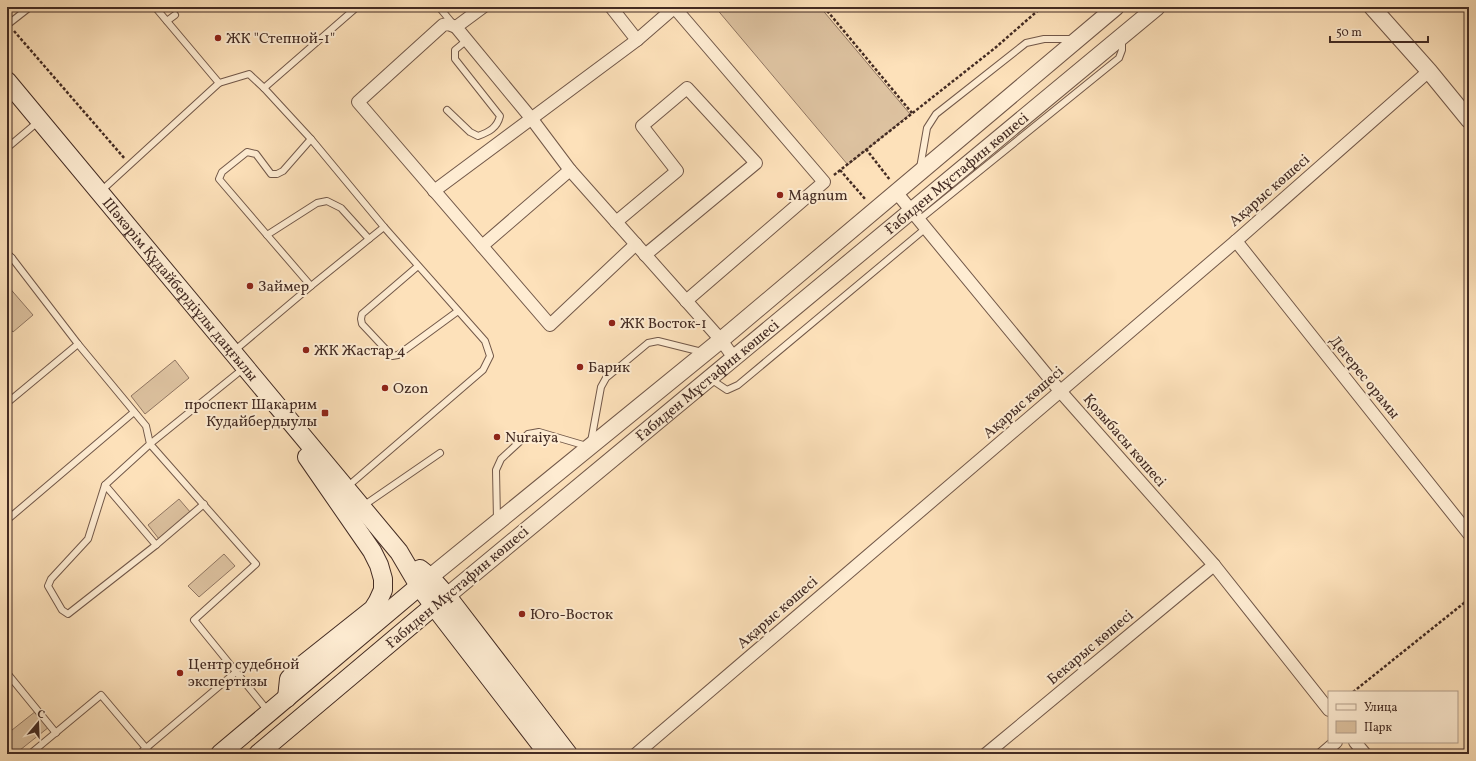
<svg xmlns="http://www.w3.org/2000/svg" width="1476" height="761" font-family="Vollkorn,serif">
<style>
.green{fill:#ddc2a0;stroke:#907662}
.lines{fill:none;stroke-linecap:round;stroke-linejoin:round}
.service-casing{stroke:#725849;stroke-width:8}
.minor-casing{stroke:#725849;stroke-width:14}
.tertiary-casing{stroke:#725849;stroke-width:18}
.secondary-casing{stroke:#432b23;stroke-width:20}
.path{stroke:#432b23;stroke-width:2.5;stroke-dasharray:3 2;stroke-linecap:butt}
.service{stroke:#feecd2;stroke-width:6}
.minor{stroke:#feecd2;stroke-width:12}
.tertiary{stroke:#feecd2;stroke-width:16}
.secondary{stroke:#feecd2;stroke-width:18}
.poi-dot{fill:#8f2418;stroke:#feecd2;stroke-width:1.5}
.labels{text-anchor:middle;stroke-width:4;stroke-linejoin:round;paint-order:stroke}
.poi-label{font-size:15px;fill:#432b23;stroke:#feecd2;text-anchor:start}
.street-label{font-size:15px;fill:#432b23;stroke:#feecd2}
</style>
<rect width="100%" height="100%" fill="#fde1ba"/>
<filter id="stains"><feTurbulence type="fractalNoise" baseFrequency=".005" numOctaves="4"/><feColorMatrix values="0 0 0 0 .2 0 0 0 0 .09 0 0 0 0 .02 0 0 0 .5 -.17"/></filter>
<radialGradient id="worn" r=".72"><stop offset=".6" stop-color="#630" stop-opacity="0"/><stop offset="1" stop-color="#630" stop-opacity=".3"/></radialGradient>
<g class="green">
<path d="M715 7H820L910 114 848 165Z"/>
<path d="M7 285 33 315 13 332 7 325Z"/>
<path d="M175 360 189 378 145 414 131 396Z"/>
<path d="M179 499 191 513 159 539 148 525Z"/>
<path d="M224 554 235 566 199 597 188 586Z"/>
<path d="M36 711 49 727 15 754H7V734Z"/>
</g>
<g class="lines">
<defs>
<g id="service">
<path d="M155 7 219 83 249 74 264 88"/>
<path d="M439 7 453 24"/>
<path d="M167 21 175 15"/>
<path d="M7 25 30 7"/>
<path d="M447 110 470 132 478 136C489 132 497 128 500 116L455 59V50L467 40"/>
<path d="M311 139 283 171 277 174H271L256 154 247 152 222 172 219 179 267 235 317 203 327 201 341 208 369 239 384 227"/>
<path d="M7 148 39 121"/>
<path d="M920 168 927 128 936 114 1026 43 1044 39H1072"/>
<path d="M101 191 219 83"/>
<path d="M919 220 1119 58 1122 50V39"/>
<path d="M7 253 12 258 7 262"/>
<path d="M12 258 78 344 146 426 150 444 105 485 156 545 204 504"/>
<path d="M418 266 362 314 361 319 362 324 392 356 398 355 458 311"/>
<path d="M311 286 369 239"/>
<path d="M234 351 311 286 267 235"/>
<path d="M244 368 150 444 256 564 194 620 268 711"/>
<path d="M709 378 727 390 738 385 926 228"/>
<path d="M7 403 78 344"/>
<path d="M105 485 88 539 51 579 48 586 62 610 68 614 156 545"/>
<path d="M347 487 483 370 490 356 485 341 384 227 311 139 264 88 357 7"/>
<path d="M363 506 440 453"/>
<path d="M7 520 134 412"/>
<path d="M497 520 496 470 501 459 528 434 539 432 590 447 601 387 606 378 648 343 658 341 702 352"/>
<path d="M7 673 56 733"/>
<path d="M30 754 101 695 151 754"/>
<path d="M139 754 236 672"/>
</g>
<g id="minor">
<path d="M483 7 456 27 531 118 570 170 721 340 734 358"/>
<path d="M674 7 824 182 686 301"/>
<path d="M456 27 448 24 443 25 358 102 550 325 636 244"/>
<path d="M637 40 675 7"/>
<path d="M434 191 637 40 611 7"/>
<path d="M896 192 1060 391 1214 565 1329 710"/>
<path d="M616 222 677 171 642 126 687 88 756 163 645 255"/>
<path d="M1236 241 1469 534"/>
<path d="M482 246 570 170"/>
<path d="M1355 742 1365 754"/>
<path d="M636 754 1236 241 1429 71"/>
<path d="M986 754 1214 565"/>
<path d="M1322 754 1336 742"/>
</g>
<g id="tertiary">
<path d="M1372 7 1429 71 1469 120"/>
<path d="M430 577 721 340 1116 7"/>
<path id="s1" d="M447 596 1157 7"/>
</g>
<g id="secondary">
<path id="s2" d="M7 81 399 552 419 586 434 606 548 754"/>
<path d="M420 569 430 577 447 596 568 754"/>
<path d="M287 698 289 679 300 667 373 609 378 601 383 590V579L379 565 372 551 307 457"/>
<path d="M220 754 430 577"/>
<path d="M258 754 442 599"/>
</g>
</defs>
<use href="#service" class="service-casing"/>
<use href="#minor" class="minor-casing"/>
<use href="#tertiary" class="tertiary-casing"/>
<use href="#secondary" class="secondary-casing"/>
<g class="path">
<path d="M824 7 912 113"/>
<path d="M14 31 125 159"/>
<path d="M866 149 890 180"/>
<path d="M840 170 866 200"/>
<path d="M834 175 995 48 1042 7"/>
<path d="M1353 692 1469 599"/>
</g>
<use href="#service" class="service"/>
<use href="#minor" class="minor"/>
<use href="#tertiary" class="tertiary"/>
<use href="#secondary" class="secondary"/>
</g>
<g class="poi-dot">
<circle cx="218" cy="38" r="4"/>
<circle cx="780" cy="195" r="4"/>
<circle cx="250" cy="286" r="4"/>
<circle cx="612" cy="323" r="4"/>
<circle cx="306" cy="350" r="4"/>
<circle cx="580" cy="367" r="4"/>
<circle cx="385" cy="388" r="4"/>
<rect x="321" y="409" width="8" height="8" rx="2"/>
<circle cx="497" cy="437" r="4"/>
<circle cx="522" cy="614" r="4"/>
<circle cx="180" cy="673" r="4"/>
</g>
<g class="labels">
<g class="poi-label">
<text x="226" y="43">ЖК "Степной-1"</text>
<text x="788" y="200">Magnum</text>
<text x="258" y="291">Займер</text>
<text x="620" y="328">ЖК Восток-1</text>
<text x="314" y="355">ЖК Жастар 4</text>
<text x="588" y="372">Барик</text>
<text x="393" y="393">Ozon</text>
<text x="317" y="409" text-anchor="end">проспект Шaкaрим<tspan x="317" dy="17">Кудайбердыулы</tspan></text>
<text x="505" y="442">Nuraiya</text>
<text x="530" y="619">Юго-Восток</text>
<text x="188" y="669">Центр судебной<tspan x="188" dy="17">экспертизы</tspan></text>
</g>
<g class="street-label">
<text dy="5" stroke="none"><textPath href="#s1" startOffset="662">Ғабиден Мұстафин көшесі</textPath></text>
<text transform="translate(1269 190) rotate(-41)" y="5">Ақарыс көшесі</text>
<text dy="5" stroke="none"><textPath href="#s2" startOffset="271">Шәкәрім Құдайбердіұлы даңғылы</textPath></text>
<text transform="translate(1365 377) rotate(51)" y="5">Дегерес орамы</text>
<text dy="5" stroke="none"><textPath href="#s1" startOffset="338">Ғабиден Мұстафин көшесі</textPath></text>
<text transform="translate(1023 402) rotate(-41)" y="5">Ақарыс көшесі</text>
<text transform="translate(1125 440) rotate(49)" y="5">Қозыбасы көшесі</text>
<text transform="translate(457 587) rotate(-40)" y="5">Ғабиден Мұстафин көшесі</text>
<text transform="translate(777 612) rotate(-41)" y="5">Ақарыс көшесі</text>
<text transform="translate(1090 647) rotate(-40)" y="5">Бекарыс көшесі</text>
</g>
</g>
<rect width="1476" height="761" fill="none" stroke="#fde1ba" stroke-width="24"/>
<rect x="8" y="8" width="1460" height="745" fill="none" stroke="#432b23" stroke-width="2"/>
<rect x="12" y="12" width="1452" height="737" fill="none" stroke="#432b23"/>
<rect x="1328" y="691" width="130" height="52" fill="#feecd2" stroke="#b39f8c"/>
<rect x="1336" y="704" width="20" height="6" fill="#feecd2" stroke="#b39f8c"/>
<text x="1364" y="711" font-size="12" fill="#432b23">Улица</text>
<rect x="1336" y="721" width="20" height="12" fill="#ddc2a0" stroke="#b39f8c"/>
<text x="1364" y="731" font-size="12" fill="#432b23">Парк</text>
<g transform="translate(38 723) rotate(19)" stroke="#feecd2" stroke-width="3" paint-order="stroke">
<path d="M0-3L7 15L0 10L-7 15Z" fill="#432b23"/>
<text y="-6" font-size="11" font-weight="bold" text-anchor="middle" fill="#432b23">С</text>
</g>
<path d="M1330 36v6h98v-6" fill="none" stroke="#432b23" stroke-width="2"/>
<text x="1336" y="36" font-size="12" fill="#432b23" stroke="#feecd2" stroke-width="3" paint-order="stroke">50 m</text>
<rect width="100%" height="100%" filter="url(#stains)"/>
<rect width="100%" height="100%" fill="url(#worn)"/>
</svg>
